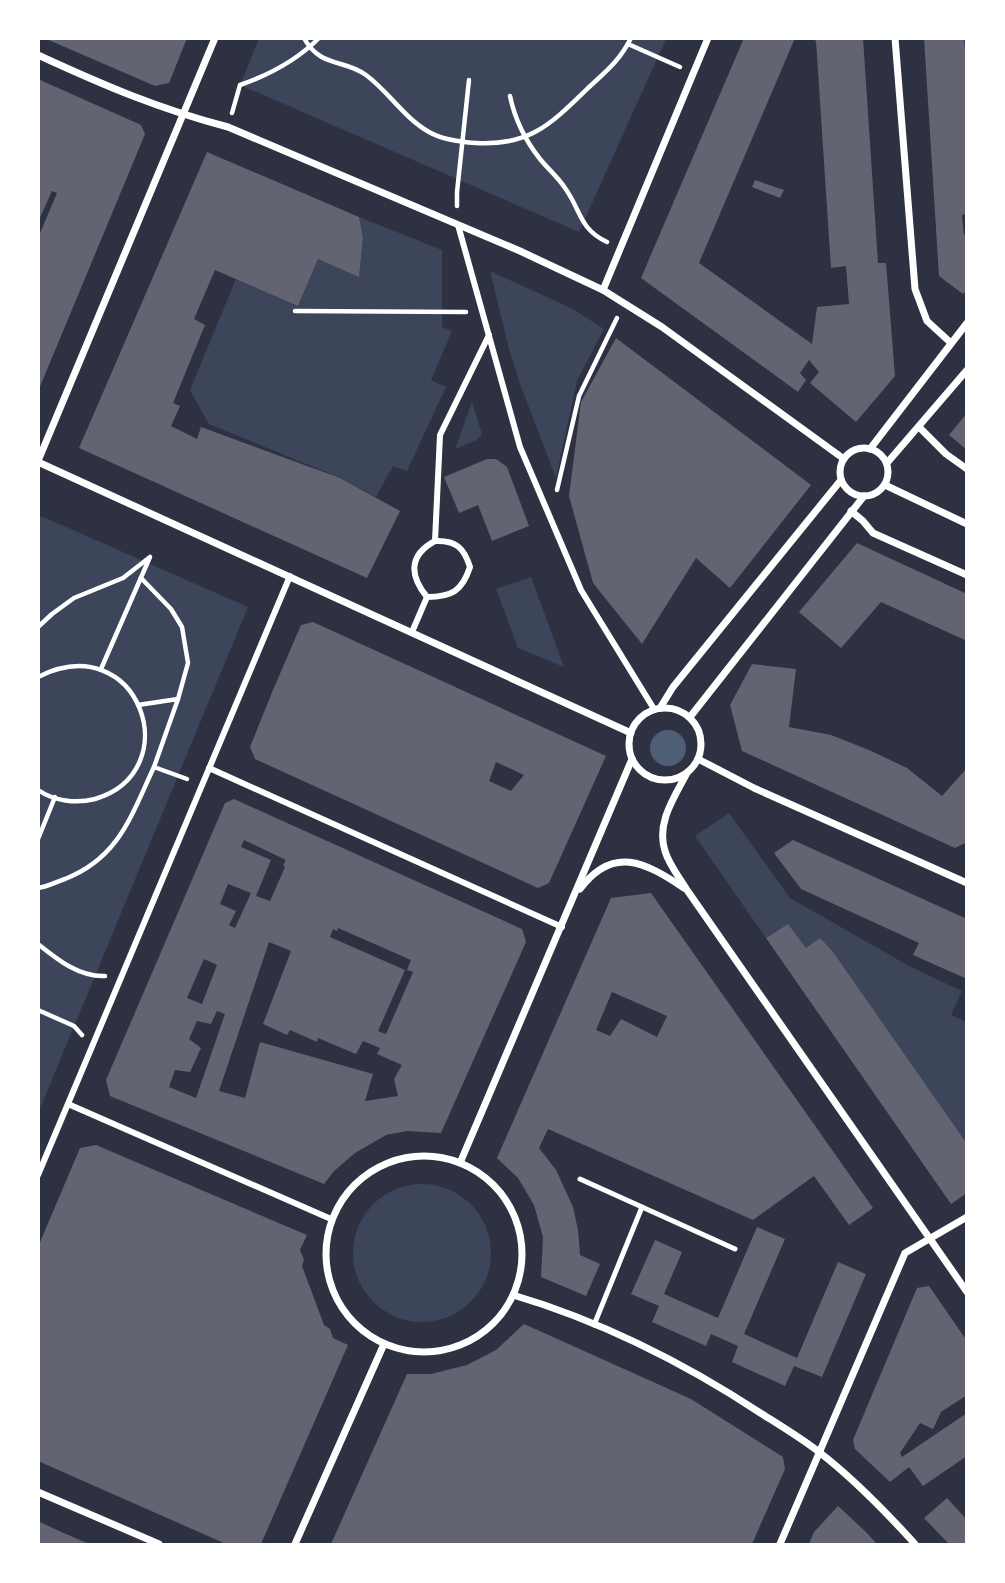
<svg xmlns="http://www.w3.org/2000/svg" width="1005" height="1583" font-family="'Noto Serif',serif">
<style>
.green{fill:#3c4559}
.water{fill:#4f5d75}
.building{fill:#626471;fill-rule:evenodd}
.lines{fill:none;stroke-linecap:round;stroke-linejoin:round}
.path{stroke:#fff;stroke-width:4.5}
.service{stroke:#fff;stroke-width:5}
.pedestrian{stroke:#fff;stroke-width:6}
.minor{stroke:#fff;stroke-width:7}
</style>
<rect width="100%" height="100%" fill="#2d3142"/>
<g class="green">
<path d="M259 39H666L579 232 240 85Z"/>
<path d="M359 217 442 250V327L452 331 431 380 446 387 407 471 393 466 376 497 340 478 209 424 190 390 236 279 298 306 318 259 359 276 363 238Z"/>
<path d="M490 271 573 309 604 329 577 381 556 478 520 384 509 349Z"/>
<path d="M472 402 482 434 477 440 455 449Z"/>
<path d="M41 516 248 607 39 1111 38 522Z"/>
<path d="M531 577 564 667 518 648 496 589Z"/>
<path d="M729 813 790 898 909 966 962 991 951 1015 966 1022V1144L820 938 806 948 788 924 766 938 695 836Z"/>
<circle cx="422" cy="1253" r="69"/>
</g>
<circle class="water" cx="668" cy="748" r="18"/>
<g class="building">
<path d="M44 38H187L169 83 155 86Z"/>
<path d="M744 38H795L699 263 812 344 817 307 849 304 846 266 831 268 816 41 811 38H863L878 263H886L895 376 856 422 810 383 819 372 809 360 800 373 806 380 798 392 641 278Z"/>
<path d="M924 38H964L967 75V214L962 215 964 235 967 233V290L963 294 939 276Z"/>
<path d="M38 79 141 125 145 134 39 389 38 238 57 193 52 191 38 222Z"/>
<path d="M207 152 359 217 363 238 359 277 318 259 298 306 215 270 194 319 205 325 173 403 180 406 171 426 197 439 201 427 340 478 400 511 367 578 79 448Z"/>
<path d="M755 180 784 190 780 198 752 187Z"/>
<path d="M616 338 811 485 730 588 696 558 642 644 593 583 569 496 581 402Z"/>
<path d="M967 413V450L949 435Z"/>
<path d="M487 459H496L507 467 529 526 492 541 478 505 459 513 444 477Z"/>
<path d="M857 543 967 594V641L881 602 841 648 799 612Z"/>
<path d="M313 622 606 756 549 883 538 888 255 759 250 747 273 690 301 625ZM496 762 524 775 511 791 489 781Z"/>
<path d="M752 664 796 669 789 727 831 735 869 750 907 768 942 796 967 768V842L955 848 742 751 730 705Z"/>
<path d="M234 799 522 929 526 942 441 1133 407 1131 386 1135 355 1153 334 1171 324 1184 110 1096 106 1080 225 803ZM244 840 286 860 283 865 285 867 270 901 256 896 271 860 241 847ZM228 884 251 893 235 928 229 925 236 911 220 904ZM338 928 411 960 407 970 413 972 386 1034 378 1031 405 970 330 937 333 929 337 931ZM269 942 291 951 263 1024 287 1035 290 1030 317 1042 318 1038 356 1054 363 1041 380 1048 377 1054 402 1065 394 1079 398 1096 365 1101 373 1074 260 1042 245 1098 219 1091ZM204 959 217 965 202 1004 187 998ZM217 1011 225 1014 196 1098 169 1087 175 1070 190 1072 201 1048 189 1039 197 1021 211 1024Z"/>
<path d="M793 840 967 919V979L913 955 919 943 801 889 774 853Z"/>
<path d="M651 893 873 1208 849 1225 814 1176 753 1220 548 1129 539 1148 556 1170 573 1207 578 1230 580 1255 600 1264 586 1296 541 1277 543 1237 534 1205 518 1178 497 1158 611 898ZM612 992 667 1016 657 1037 621 1019 610 1036 596 1030Z"/>
<path d="M788 924 806 948 820 938 833 952 967 1144V1193L951 1204 766 938Z"/>
<path d="M96 1145 307 1235 300 1250 304 1260 302 1266 324 1325 330 1329 333 1338 348 1345 261 1544H226L38 1461V1247L80 1148Z"/>
<path d="M757 1227 785 1239 744 1334 797 1358 838 1262 866 1274 822 1377 794 1366 785 1386 732 1362 738 1346 711 1334 706 1346 652 1322 659 1306 631 1294 655 1240 682 1252 664 1294 718 1318Z"/>
<path d="M929 1286 967 1341V1395L941 1412 933 1429 920 1423 900 1453 902 1457 967 1413V1456L923 1486 909 1467 890 1482 855 1449 853 1440 917 1288Z"/>
<path d="M524 1324 691 1399 783 1457 785 1469 752 1544H331L407 1374H431L467 1365 496 1350Z"/>
<path d="M947 1498 967 1520V1544H949L924 1518Z"/>
<path d="M838 1506 865 1531 877 1544H809L814 1532Z"/>
<path d="M38 1521 59 1531 89 1544H38Z"/>
</g>
<g class="lines">
<g class="path">
<path d="M304 38C320 68 345 59 366 75 389 92 404 118 429 132 443 140 460 142 476 143 529 146 550 125 586 90 605 72 619 62 631 38"/>
<path d="M628 44 680 67"/>
<path d="M510 96C515 120 525 140 540 159 548 169 558 177 565 188 581 210 579 229 607 242"/>
<path d="M232 113 240 85C269 75 297 60 319 38"/>
<path d="M457 206V192L469 80"/>
<path d="M295 311 466 312"/>
<path d="M557 490 579 396 617 318"/>
<path d="M141 578 171 609 182 627 188 663 178 699"/>
<path d="M38 627 52 614 74 598 123 578 150 557 101 669"/>
<path d="M38 677C139 626 189 771 95 799 76 804 54 801 38 790"/>
<path d="M138 705 178 699 154 767"/>
<path d="M38 839 55 797"/>
<path d="M38 888C47 887 56 882 65 879 119 858 131 816 154 767L187 779"/>
<path d="M38 944C58 960 79 977 105 976"/>
<path d="M38 1010 74 1026 82 1035"/>
</g>
<g class="service">
<path d="M580 1179 735 1249"/>
<path d="M594 1325 642 1207"/>
</g>
<g class="pedestrian">
<path d="M458 225 520 447 581 590 654 709"/>
<path d="M427 597C452 597 462 591 470 567 464 548 456 540 435 541"/>
<path d="M412 632 427 597C409 575 409 555 435 541L440 435 489 335"/>
<path d="M209 768 562 927"/>
<path d="M68 1104 331 1219"/>
<path d="M38 1175 290 576"/>
</g>
<g class="minor">
<path d="M895 38 915 289 927 321 951 343"/>
<path d="M38 55C103 85 159 109 228 127L520 251 603 290 662 327 844 459"/>
<path d="M603 290 708 38"/>
<path d="M919 427 946 454 967 469"/>
<circle cx="864" cy="472" r="24"/>
<path d="M870 449 967 323"/>
<path d="M38 461 215 38"/>
<path d="M38 462 631 733"/>
<path d="M887 463 967 370"/>
<path d="M885 485 967 524"/>
<path d="M851 511 863 521 873 533 967 575"/>
<circle cx="665" cy="744" r="36"/>
<path d="M660 708 673 687 841 480"/>
<path d="M690 717 864 496"/>
<path d="M698 759 754 788 967 883"/>
<path d="M687 773C674 798 656 823 665 851 669 865 680 878 687 890L967 1292"/>
<path d="M580 889C613 845 645 862 684 888"/>
<circle cx="424" cy="1254" r="98"/>
<path d="M460 1163 632 759"/>
<path d="M513 1295C601 1321 686 1364 762 1414 781 1426 801 1438 819 1452 854 1479 886 1512 915 1544"/>
<path d="M38 1492 159 1544"/>
<path d="M295 1544 384 1344"/>
<path d="M780 1544 905 1253 967 1217"/>
</g>
</g>
<rect width="1005" height="1583" fill="none" stroke="#ffffff" stroke-width="80"/>
</svg>
